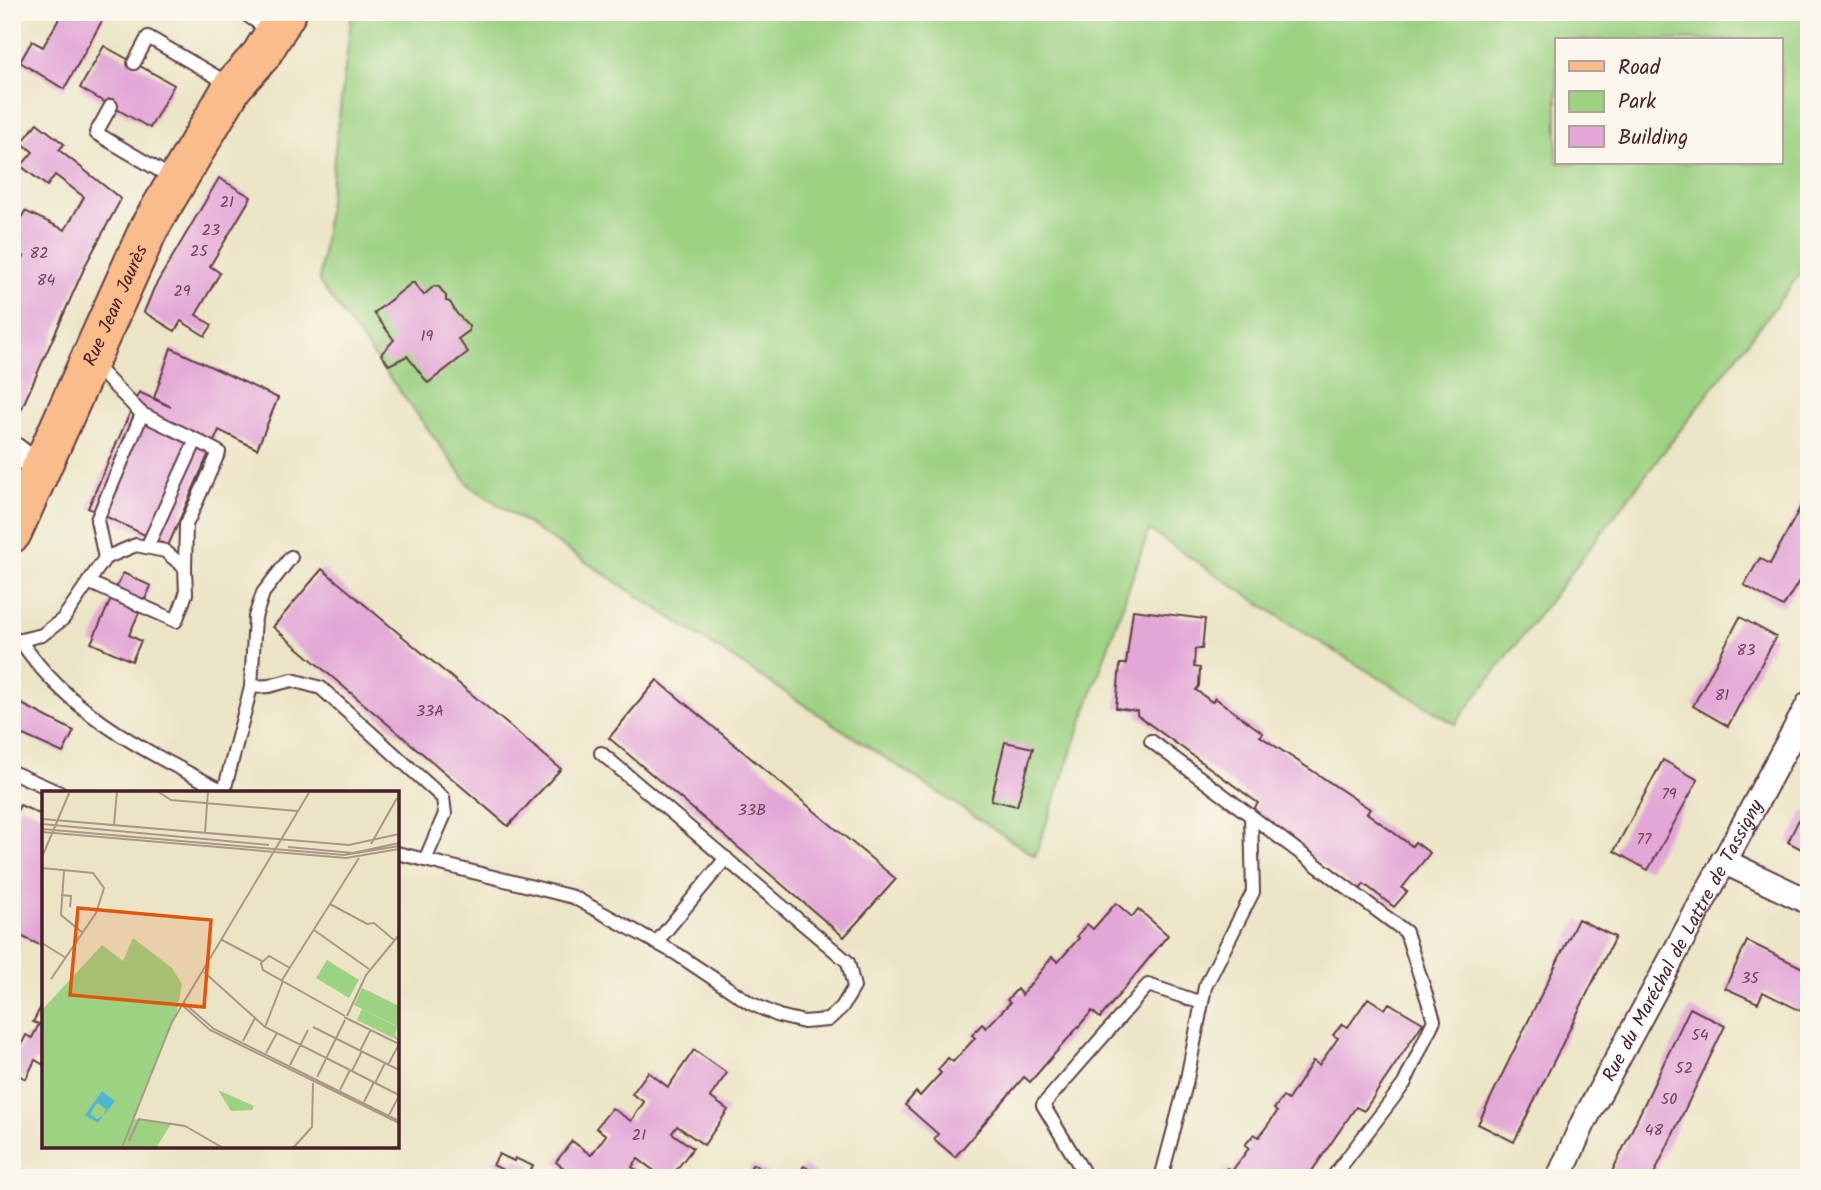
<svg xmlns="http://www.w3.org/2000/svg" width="1821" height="1190" font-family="Kalam,sans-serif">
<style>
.green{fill:#9dd283;stroke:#747857;stroke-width:2;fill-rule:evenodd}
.building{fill:#e3a7d7}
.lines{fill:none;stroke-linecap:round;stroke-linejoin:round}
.lane-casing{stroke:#623d42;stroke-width:16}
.street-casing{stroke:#623d42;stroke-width:28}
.primary-casing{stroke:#623d42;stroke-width:42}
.lane{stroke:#fff;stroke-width:12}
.street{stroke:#fff;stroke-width:24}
.primary{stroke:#fabc8b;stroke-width:38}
.labels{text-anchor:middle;stroke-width:7;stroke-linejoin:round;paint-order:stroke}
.number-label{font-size:16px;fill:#704156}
.street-label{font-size:19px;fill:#4a1f2b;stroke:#fbf7ec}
.inset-road{fill:none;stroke:#ab9688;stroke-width:2}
.view{fill:#e0560e;fill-opacity:0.15;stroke:#e0560e;stroke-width:3.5}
.inset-edge{fill:none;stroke:#4a1f2b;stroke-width:3.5}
</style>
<rect width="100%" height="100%" fill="#fbf7ec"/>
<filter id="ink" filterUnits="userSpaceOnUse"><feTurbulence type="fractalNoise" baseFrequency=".0143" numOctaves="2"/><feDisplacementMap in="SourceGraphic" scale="14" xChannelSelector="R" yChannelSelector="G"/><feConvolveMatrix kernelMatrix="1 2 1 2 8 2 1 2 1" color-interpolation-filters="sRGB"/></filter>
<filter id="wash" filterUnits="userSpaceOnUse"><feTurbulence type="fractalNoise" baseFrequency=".00686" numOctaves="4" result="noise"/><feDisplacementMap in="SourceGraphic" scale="28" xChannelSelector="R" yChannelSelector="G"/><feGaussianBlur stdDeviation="1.57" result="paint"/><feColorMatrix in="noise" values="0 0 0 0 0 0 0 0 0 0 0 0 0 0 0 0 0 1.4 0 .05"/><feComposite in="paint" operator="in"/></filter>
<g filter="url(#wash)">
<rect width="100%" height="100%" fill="#ebe5c6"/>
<path class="green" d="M352 12H1809V262L1455 724 1295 627 1149 530 1035 856 470 486 319 282ZM1557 40H1781V163H1557Z"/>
<g id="blocks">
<g class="building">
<path d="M63 12H107L64 89 20 62 32 41 43 47Z"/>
<path d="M104 46 174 85 150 128 80 88Z"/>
<path d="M37 123 64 144 59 150 121 199 86 264 21 410 12 411V274L14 275 24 256 13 248 19 238 12 234V220L18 224 25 211 65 230 84 197 55 175 47 186 21 166 33 152 22 143Z"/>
<path d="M219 178 251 197 210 266 220 273 196 315 212 325 205 336 181 321 175 331 144 312 154 288Z"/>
<path d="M413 282 424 295 434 286 439 287 446 296V301L450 302 457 314 469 326V331L458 339 468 352 428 383 407 356 389 365 381 354 394 340 374 313Z"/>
<path d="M171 348 278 398 257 449 219 430 168 546 88 508 139 392 171 407 154 398Z"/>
<path d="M1809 491V577L1805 584 1799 581 1783 607 1744 585 1760 558 1770 564Z"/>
<path d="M322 569 561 769 508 826 273 627Z"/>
<path d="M123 573 151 586 129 635 141 641 132 661 91 643Z"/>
<path d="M1133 610 1205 619 1202 649H1195L1194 667 1200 668 1199 686 1196 690 1212 702 1215 698 1263 733 1260 736 1370 809 1367 813 1412 846 1415 842 1430 853 1402 888 1407 892 1394 907 1364 884 1359 891 1252 812 1258 803 1137 715V711L1116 708 1120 664H1126Z"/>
<path d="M1740 617 1776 637 1728 726 1693 706Z"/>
<path d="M657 680 896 879 844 937 609 738Z"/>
<path d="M12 699 74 731 63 753 12 730Z"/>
<path d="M1005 742 1033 748 1017 806 991 800Z"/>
<path d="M1663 760 1698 780 1648 870 1614 851Z"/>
<path d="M20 805 44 816V947L12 932V821Z"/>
<path d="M1803 811 1809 814V853L1788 842Z"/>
<path d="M1116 903 1132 917 1138 909 1168 935 1100 1018 1092 1011 1030 1082 1024 1077 955 1157 934 1139 938 1134 905 1105 916 1092 920 1096 941 1073 938 1070 948 1058 953 1062 975 1038 972 1035 982 1024 986 1028 1010 1003 1007 1000 1017 989 1022 995 1052 957 1058 962 1079 938 1077 936 1087 924 1093 929Z"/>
<path d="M1578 919 1615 937 1514 1142 1478 1124Z"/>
<path d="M1747 941 1809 971V1015L1763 992 1758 1003 1725 988Z"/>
<path d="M1368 998 1385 1009 1389 1003 1423 1023 1364 1111 1356 1107 1307 1178H1220L1227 1168 1232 1171 1249 1148 1245 1145 1254 1134 1259 1137 1277 1112 1274 1109 1283 1097 1288 1100 1313 1061 1319 1065 1338 1038 1333 1035 1342 1024 1348 1027Z"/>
<path d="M44 1001V1065L35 1060 26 1079 12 1072V1051L18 1052 26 1035 32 1038 39 1024 33 1022Z"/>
<path d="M1690 1008 1725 1026 1652 1178H1609Z"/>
<path d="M694 1050 727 1073 710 1097 728 1110 704 1145 677 1126 672 1133 693 1148 670 1178H664L638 1159 632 1167 647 1178H577L556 1162 572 1141 591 1155 606 1135 596 1128 612 1108 631 1121 644 1102 632 1094 648 1072 668 1087Z"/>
<path d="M499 1154 514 1161 515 1158 533 1166 527 1178H519L493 1165Z"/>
<path d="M753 1164 775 1178H744Z"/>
<path d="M804 1166 822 1178H796Z"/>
</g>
</g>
</g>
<g filter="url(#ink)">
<use href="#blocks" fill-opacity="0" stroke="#623d42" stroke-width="2"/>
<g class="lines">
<defs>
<g id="lane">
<path d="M134 63 148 37 229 84"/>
<path d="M111 106 96 133 174 179"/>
<path d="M93 364 142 414 97 520 105 558"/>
<path d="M142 414 196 440 147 547"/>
<path d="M185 568 186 525 219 452 196 440"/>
<path d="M20 640C70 716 148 752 227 793"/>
<path d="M12 642 42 635 63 619 105 558 136 545 165 551 185 568 186 594 176 621 88 582"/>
<path d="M251 687 255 617 263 593 291 557"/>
<path d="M1151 741 1406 932 1434 1020 1404 1084 1332 1178"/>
<path d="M12 772 60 793"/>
<path d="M224 791 251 687 269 686 292 680 321 688 443 798 445 814 425 860"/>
<path d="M397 853 573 897 677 954 750 1003 779 1016 804 1022 828 1020 842 1007 854 987 848 962 601 753"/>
<path d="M656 943 726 858"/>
<path d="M1087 1178 1043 1105 1148 985 1202 1003"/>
<path d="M1161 1178 1186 1084 1205 987 1253 892 1251 816"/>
</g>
<g id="street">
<path d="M253 12 278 29"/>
<path d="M12 448 41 470"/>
<path d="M1723 861 1809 902"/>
<path id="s1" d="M1559 1178 1583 1123 1809 704"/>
</g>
<g id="primary">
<path id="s2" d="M12 533 149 228 233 86 261 55 287 12"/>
</g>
</defs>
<use href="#lane" class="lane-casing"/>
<use href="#street" class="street-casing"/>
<use href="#primary" class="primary-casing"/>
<use href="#lane" class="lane"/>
<use href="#street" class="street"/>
<use href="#primary" class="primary"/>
</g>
</g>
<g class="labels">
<g class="number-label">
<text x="227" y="207">21</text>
<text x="211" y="235">23</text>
<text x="199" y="256">25</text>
<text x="39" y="258">82</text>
<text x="46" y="285">84</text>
<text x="182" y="296">29</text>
<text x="427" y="341">19</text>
<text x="1746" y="655">83</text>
<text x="1722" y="700">81</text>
<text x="430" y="716">33A</text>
<text x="1669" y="799">79</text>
<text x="752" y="815">33B</text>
<text x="1644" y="844">77</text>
<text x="1750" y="983">35</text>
<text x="1700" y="1040">54</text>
<text x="1684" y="1073">52</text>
<text x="1669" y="1104">50</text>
<text x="1654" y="1135">48</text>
<text x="639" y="1140">2I</text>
</g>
<g class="street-label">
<text dy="7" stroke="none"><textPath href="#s2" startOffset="250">Rue Jean Jaurès</textPath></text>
<text dy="7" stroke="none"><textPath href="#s1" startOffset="268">Rue du Maréchal de Lattre de Tassigny</textPath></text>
</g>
</g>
<g transform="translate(42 791)">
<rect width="357" height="357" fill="#ebe5c6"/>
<path d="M91 147 130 177 140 193 135 220 91 328 129 333 114 357H0V219L60 154 81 170ZM285 169 317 189 307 207 274 187ZM176 299 212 315 210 319 189 320Z" fill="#9dd283"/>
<path d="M320 197 357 215V236L312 214Z" fill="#9dd283"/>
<path d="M320 218 356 236 353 242 357 250 315 229Z" fill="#9dd283"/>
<path d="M60 300 73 310 62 324 64 318 55 312 48 323 55 328 61 325 56 332 43 324Z" fill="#50b8ce"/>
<path class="inset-road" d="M115 0 129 9 255 20M0 28 307 54 357 43M0 33 227 54M72 34 75 0M0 38 302 64 357 55M0 41 304 67 357 58M163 42 166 0M329 53 355 7M246 56 311 62 357 52M0 66 28 0M0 77 51 82 62 97 54 122 9 188M22 79 19 124 41 142M19 104 29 105 28 116M288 113 325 133 332 132 352 149M272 139 327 178M180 149 220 170M0 152 24 167M248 177 227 165 219 172 221 179 303 225M162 181 223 236 357 304M240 189 317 67M142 212 172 238 357 330M140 214 168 239 357 332M305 225 324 184 357 144M302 226 357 253M223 236 241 190M271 236 357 279M201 250 213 227M318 260 329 238M224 262 235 242M248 274 266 239M346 274 357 253M310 280 320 260M275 286 303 229M333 292 343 272M298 299 308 279M322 311 332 291M346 326 357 305M96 328 143 335 181 357M87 350 97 328M81 354 130 231 268 0M251 357 270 336 271 292"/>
<path class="view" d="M36 117 169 129 162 216 28 204Z"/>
<rect width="357" height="357" class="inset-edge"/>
</g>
<rect width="1821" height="1190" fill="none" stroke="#fbf7ec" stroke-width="42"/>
<rect x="1555" y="38" width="228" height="126" fill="#fbf7ec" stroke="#b4a19f" stroke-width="2"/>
<rect x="1569" y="61" width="35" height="10" fill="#fabc8b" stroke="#b4a19f" stroke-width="2"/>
<text x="1618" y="74" font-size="21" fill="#4a1f2b">Road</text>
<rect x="1569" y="91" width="35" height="21" fill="#9dd283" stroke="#b4a19f" stroke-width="2"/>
<text x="1618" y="108" font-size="21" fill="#4a1f2b">Park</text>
<rect x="1569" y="126" width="35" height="21" fill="#e3a7d7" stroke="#b4a19f" stroke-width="2"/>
<text x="1618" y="144" font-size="21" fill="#4a1f2b">Building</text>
</svg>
